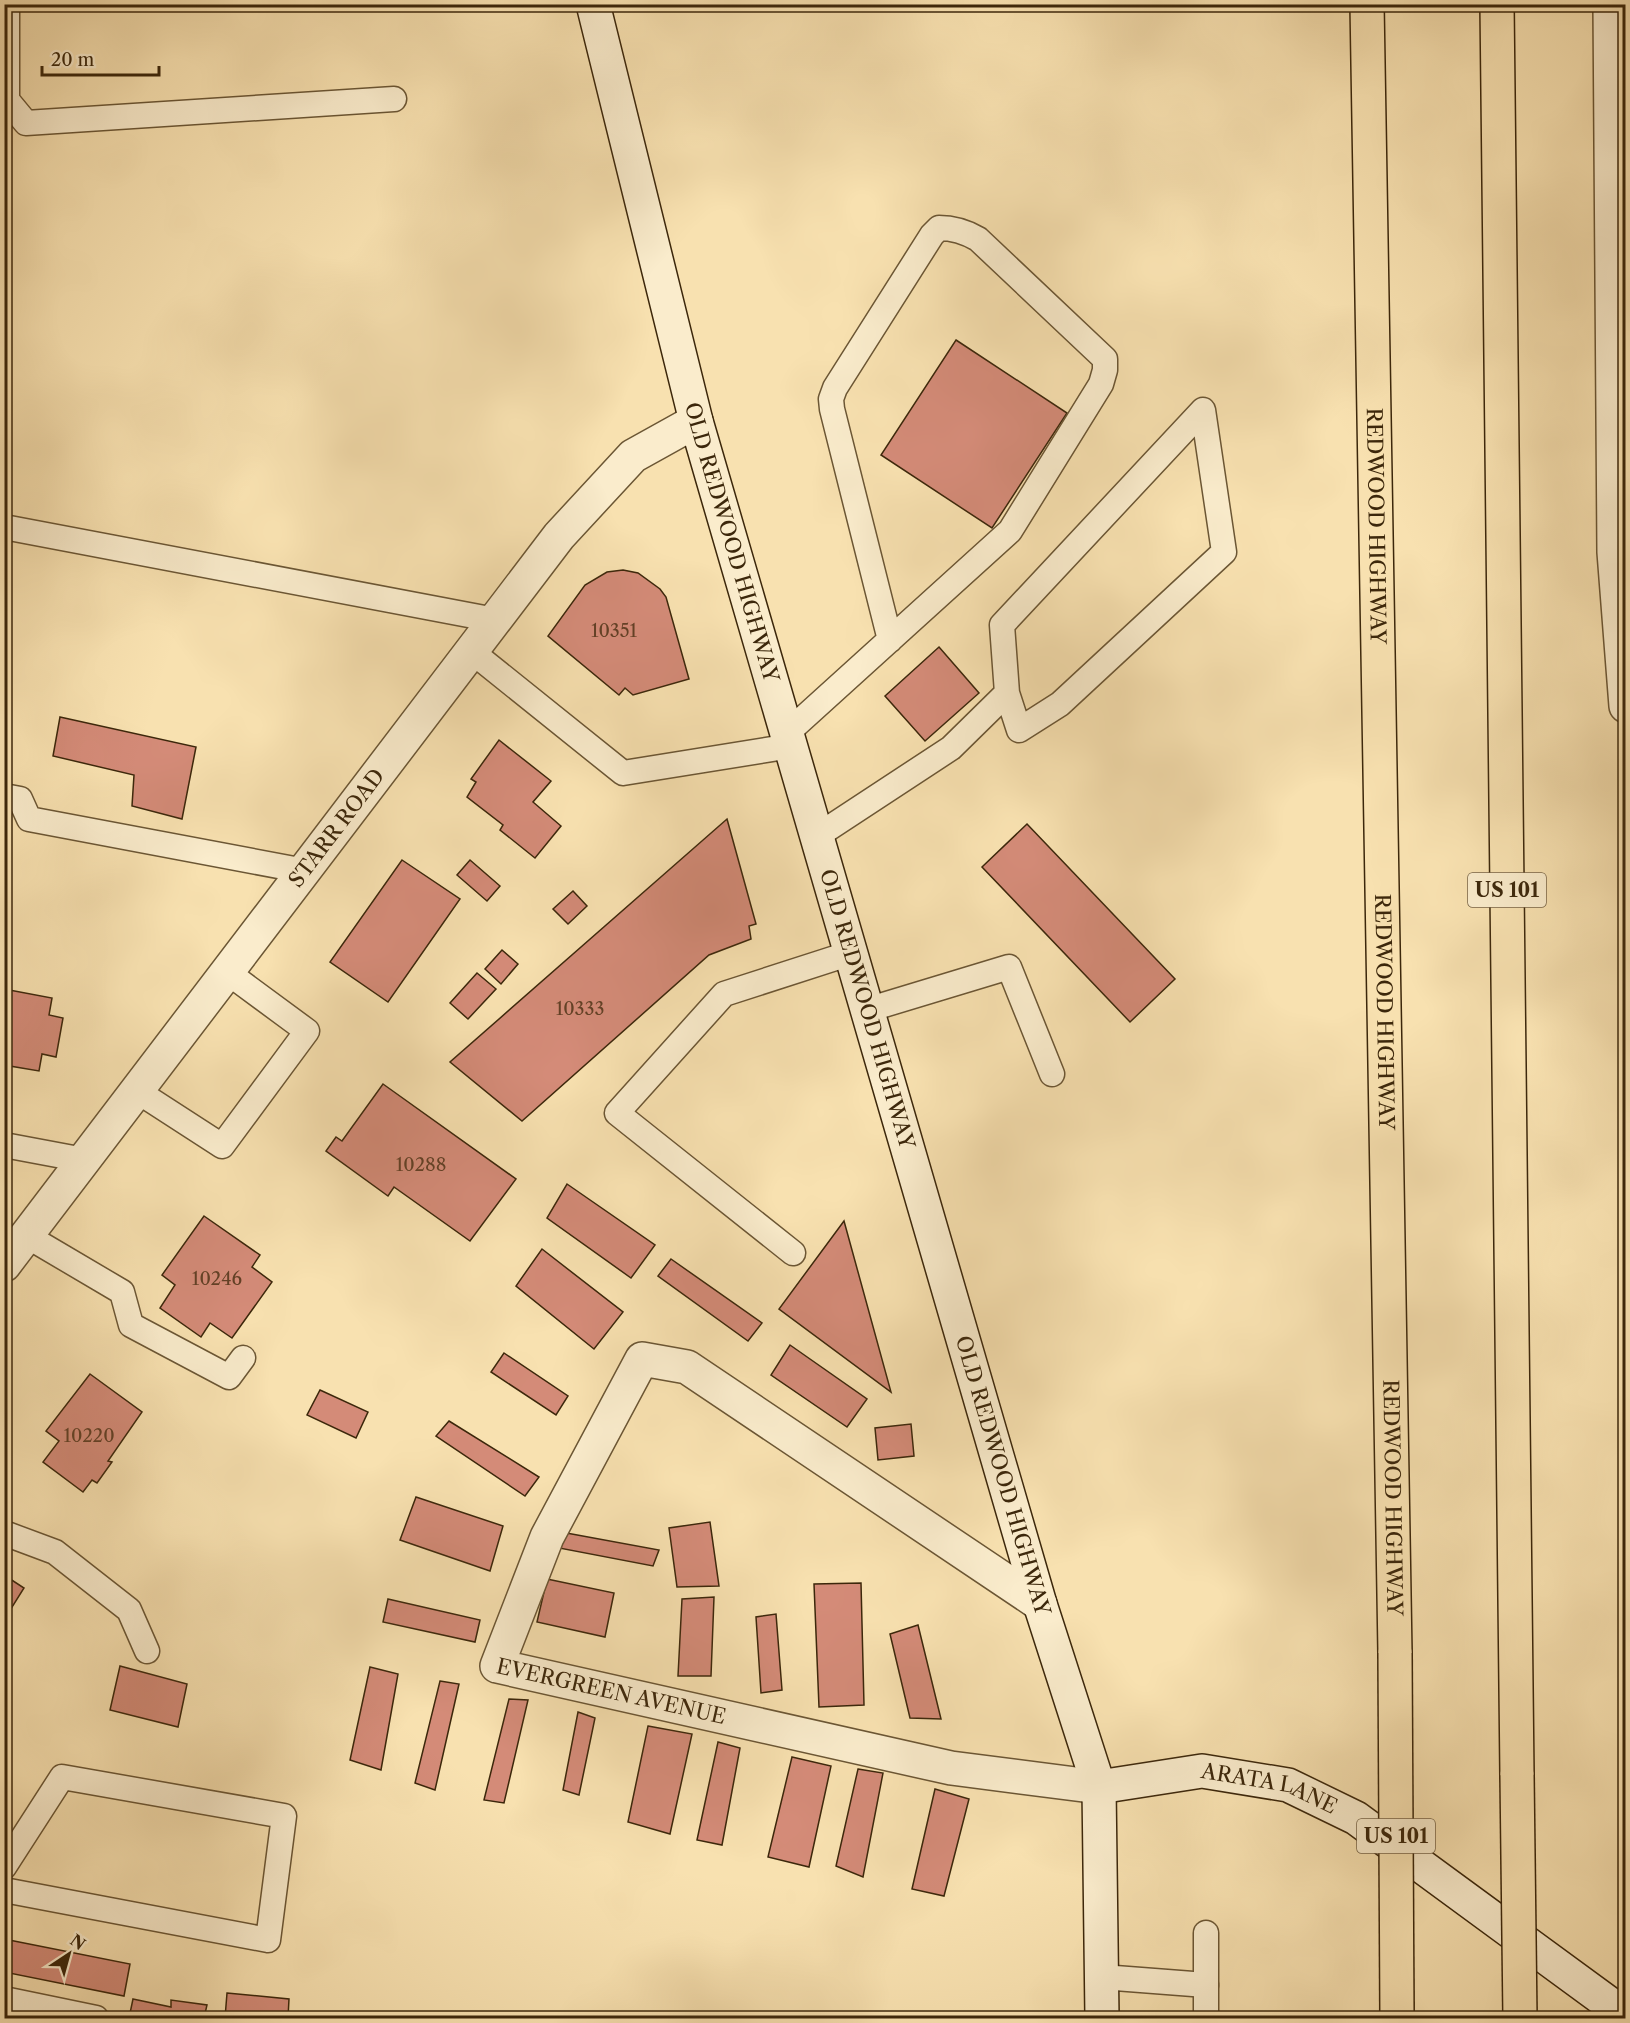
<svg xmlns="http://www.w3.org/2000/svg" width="1630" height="2023" font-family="'Libre Caslon Text',serif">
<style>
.building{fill:#d48b78;stroke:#3c270b;stroke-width:1.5}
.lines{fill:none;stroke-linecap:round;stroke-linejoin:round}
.service-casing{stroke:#6b5634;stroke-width:27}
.minor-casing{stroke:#6b5634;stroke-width:36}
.tertiary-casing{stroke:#6b5634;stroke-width:36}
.secondary-casing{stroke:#3c270b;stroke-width:36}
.motorway-casing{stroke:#3c270b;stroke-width:36}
.service{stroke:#faeccc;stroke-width:24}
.minor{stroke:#faeccc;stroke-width:33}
.tertiary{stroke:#faeccc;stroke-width:33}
.secondary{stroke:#faeccc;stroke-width:33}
.motorway{stroke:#f8e1b0;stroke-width:33}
.motorway-bridge-casing{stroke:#3c270b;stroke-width:36;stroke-linecap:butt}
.motorway-bridge{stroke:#f8e1b0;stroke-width:33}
.labels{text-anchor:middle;stroke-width:6;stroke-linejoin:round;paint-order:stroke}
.number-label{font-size:18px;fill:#624026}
.shield{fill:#faeccc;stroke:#756245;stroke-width:1.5}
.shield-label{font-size:20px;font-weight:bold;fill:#3c270b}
.street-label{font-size:21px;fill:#3c270b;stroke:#faeccc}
</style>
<rect width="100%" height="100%" fill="#f8e1b0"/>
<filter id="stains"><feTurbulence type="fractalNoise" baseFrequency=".00333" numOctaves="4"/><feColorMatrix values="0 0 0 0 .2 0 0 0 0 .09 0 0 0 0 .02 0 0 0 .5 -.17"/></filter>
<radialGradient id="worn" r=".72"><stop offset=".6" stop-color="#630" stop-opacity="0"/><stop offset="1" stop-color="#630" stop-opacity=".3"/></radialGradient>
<g class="building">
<path d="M956 340 1067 413 992 528 881 455Z"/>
<path d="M623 570 638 573 660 589 666 597 689 679 633 695 625 688 619 695 548 636 585 585 607 572Z"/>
<path d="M939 647 979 693 925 741 885 696Z"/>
<path d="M60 717 196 747 182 819 132 806 134 775 53 756Z"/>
<path d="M499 740 551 781 533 802 561 826 535 858 500 830 503 825 467 797 476 782 471 779Z"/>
<path d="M727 819 756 924 749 926 751 939 709 955 522 1121 450 1062Z"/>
<path d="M1027 824 1175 979 1130 1022 982 867Z"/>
<path d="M402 860 460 899 388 1002 330 962Z"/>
<path d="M470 860 500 886 487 901 457 875Z"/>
<path d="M573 891 587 906 568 924 553 909Z"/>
<path d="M502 950 518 964 501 984 485 969Z"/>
<path d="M477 973 496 989 468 1019 450 1003Z"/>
<path d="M4 989 52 998 49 1015 63 1018 56 1057 42 1054 39 1071 4 1065Z"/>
<path d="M383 1084 516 1179 470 1241 394 1187 388 1196 326 1151 336 1137 342 1141Z"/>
<path d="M567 1184 655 1245 631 1278 547 1218Z"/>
<path d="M204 1216 260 1255 252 1267 272 1282 232 1338 210 1323 201 1337 160 1308 175 1285 162 1275Z"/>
<path d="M844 1221 891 1392 779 1309Z"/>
<path d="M542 1249 623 1312 594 1349 516 1286Z"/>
<path d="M671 1259 762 1323 748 1341 658 1276Z"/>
<path d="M790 1345 867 1399 847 1427 771 1375Z"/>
<path d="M504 1353 568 1396 556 1415 491 1372Z"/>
<path d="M90 1374 142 1412 108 1461 112 1462 97 1483 92 1480 83 1492 43 1462 59 1441 46 1431Z"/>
<path d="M320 1390 368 1412 356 1438 307 1415Z"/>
<path d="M449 1421 539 1477 525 1496 436 1436Z"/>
<path d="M911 1424 914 1456 878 1460 875 1428Z"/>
<path d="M416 1497 503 1526 490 1571 400 1540Z"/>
<path d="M710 1522 719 1586 677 1587 669 1528Z"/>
<path d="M561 1532 659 1550 653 1566 559 1548Z"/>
<path d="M4 1575 24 1588 4 1620Z"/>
<path d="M547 1579 614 1593 605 1637 537 1622Z"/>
<path d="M861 1583 864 1705 819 1707 814 1584Z"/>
<path d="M714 1597 711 1676H678L682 1599Z"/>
<path d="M388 1599 480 1620 475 1642 383 1622Z"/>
<path d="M776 1614 782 1690 761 1693 756 1617Z"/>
<path d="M918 1625 941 1719 910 1718 890 1634Z"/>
<path d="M120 1666 187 1684 178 1727 110 1710Z"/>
<path d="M370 1667 398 1674 381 1770 350 1760Z"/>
<path d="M440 1681 459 1684 435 1790 415 1783Z"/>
<path d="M509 1699 528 1700 504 1803 484 1800Z"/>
<path d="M578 1712 595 1718 579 1795 563 1790Z"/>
<path d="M648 1726 692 1734 670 1834 628 1822Z"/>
<path d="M718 1742 740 1748 722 1845 697 1840Z"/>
<path d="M792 1757 831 1766 809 1867 768 1857Z"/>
<path d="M858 1769 883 1773 863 1877 836 1866Z"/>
<path d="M935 1789 969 1799 944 1896 912 1889Z"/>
<path d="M4 1939 130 1964 124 1996 4 1972Z"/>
<path d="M227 1993 289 1999 288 2018H225Z"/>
<path d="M133 1999 171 2007V2000L207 2005 204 2018H129Z"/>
</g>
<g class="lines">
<defs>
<g id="service">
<path d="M7 4V100L26 123 394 99"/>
<path d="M4 527 495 620"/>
<path d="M471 651 623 773 791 746"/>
<path d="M787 733 1010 531 1101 384 1105 370V359L978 239C966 232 954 228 939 228L932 235 835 388 831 399 832 409 890 640"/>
<path d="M4 796 20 799 29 819 305 871"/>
<path d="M817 836 951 748 1007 693 1002 625 1203 410 1224 552 1060 704 1019 730 1007 693"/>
<path d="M867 1010 1009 967 1052 1074"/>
<path d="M137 1091 222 1146 307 1031 227 972"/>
<path d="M4 1145 84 1160"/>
<path d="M27 1236 122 1292 131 1325 229 1377 243 1358"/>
<path d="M793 1253 617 1113 724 994 851 953"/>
<path d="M4 1533 55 1552 129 1610 147 1651"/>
<path d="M4 1867 62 1777 284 1816 268 1940 4 1890"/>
<path d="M1102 1977 1206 1985"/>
<path d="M4 1999 96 2018"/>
<path d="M1206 2018V1933"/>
</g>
<g id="minor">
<path id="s1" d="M4 1265 559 536 633 456 696 421"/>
<path id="s2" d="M1040 1604 687 1367 642 1359 547 1537 497 1666 951 1768 1099 1787"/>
</g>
<path id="tertiary" d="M1610 4 1614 552 1626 706"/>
<g id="secondary">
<path id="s3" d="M593 4 696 421 1040 1604 1099 1787 1102 2018"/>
<path id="s4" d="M1099 1787 1202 1771 1288 1785 1356 1818 1626 2016"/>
</g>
<g id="motorway">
<path id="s5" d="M1367 4 1395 1653"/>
<path d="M1497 4 1517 1775"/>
</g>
</defs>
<use href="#service" class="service-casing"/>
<use href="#minor" class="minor-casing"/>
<use href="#tertiary" class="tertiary-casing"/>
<use href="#secondary" class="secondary-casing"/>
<use href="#motorway" class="motorway-casing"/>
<use href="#service" class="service"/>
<use href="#minor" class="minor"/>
<use href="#tertiary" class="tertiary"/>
<use href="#secondary" class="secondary"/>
<use href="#motorway" class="motorway"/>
<defs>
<g id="motorway-bridge">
<path d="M1395 1653 1397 2018"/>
<path d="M1517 1775 1520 2018"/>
</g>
</defs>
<use href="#motorway-bridge" class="motorway-bridge-casing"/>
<use href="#motorway-bridge" class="motorway-bridge"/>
</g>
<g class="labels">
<g class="number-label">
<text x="614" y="637">10351</text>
<text x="580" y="1015">10333</text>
<text x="421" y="1171">10288</text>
<text x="217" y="1285">10246</text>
<text x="89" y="1442">10220</text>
</g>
<g class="shield">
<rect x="1468" y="873" width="78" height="34" rx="4.5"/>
<rect x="1357" y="1819" width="78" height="34" rx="4.5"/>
</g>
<g class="shield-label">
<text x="1507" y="897">US 101</text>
<text x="1396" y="1843">US 101</text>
</g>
<g class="street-label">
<text dy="7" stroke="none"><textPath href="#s5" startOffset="522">REDWOOD HIGHWAY</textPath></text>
<text dy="7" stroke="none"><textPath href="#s3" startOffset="556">OLD REDWOOD HIGHWAY</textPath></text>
<text dy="7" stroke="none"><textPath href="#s1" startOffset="549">STARR ROAD</textPath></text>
<text dy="7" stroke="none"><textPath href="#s3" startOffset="1042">OLD REDWOOD HIGHWAY</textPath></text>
<text dy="7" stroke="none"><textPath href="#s5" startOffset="1008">REDWOOD HIGHWAY</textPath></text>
<text dy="7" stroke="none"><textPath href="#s3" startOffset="1528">OLD REDWOOD HIGHWAY</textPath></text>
<text dy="7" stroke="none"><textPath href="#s5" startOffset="1494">REDWOOD HIGHWAY</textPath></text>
<text dy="7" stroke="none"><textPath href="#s2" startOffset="928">EVERGREEN AVENUE</textPath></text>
<text dy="7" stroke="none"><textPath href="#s4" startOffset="174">ARATA LANE</textPath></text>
</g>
</g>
<rect width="1630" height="2023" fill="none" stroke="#f8e1b0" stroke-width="24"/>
<rect x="6" y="6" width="1618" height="2011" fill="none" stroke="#3c270b" stroke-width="3"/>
<rect x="12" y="12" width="1606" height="1999" fill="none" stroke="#3c270b" stroke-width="1.5"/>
<g transform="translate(69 1954) rotate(36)" stroke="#faeccc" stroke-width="4.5" paint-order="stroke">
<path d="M0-4.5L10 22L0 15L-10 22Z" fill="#3c270b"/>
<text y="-9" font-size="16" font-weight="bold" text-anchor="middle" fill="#3c270b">N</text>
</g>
<path d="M42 66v9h117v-9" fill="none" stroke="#3c270b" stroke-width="3"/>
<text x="51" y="66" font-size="18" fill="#3c270b" stroke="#faeccc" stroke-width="4.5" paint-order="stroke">20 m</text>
<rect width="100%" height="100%" filter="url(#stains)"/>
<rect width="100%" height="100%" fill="url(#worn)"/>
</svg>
